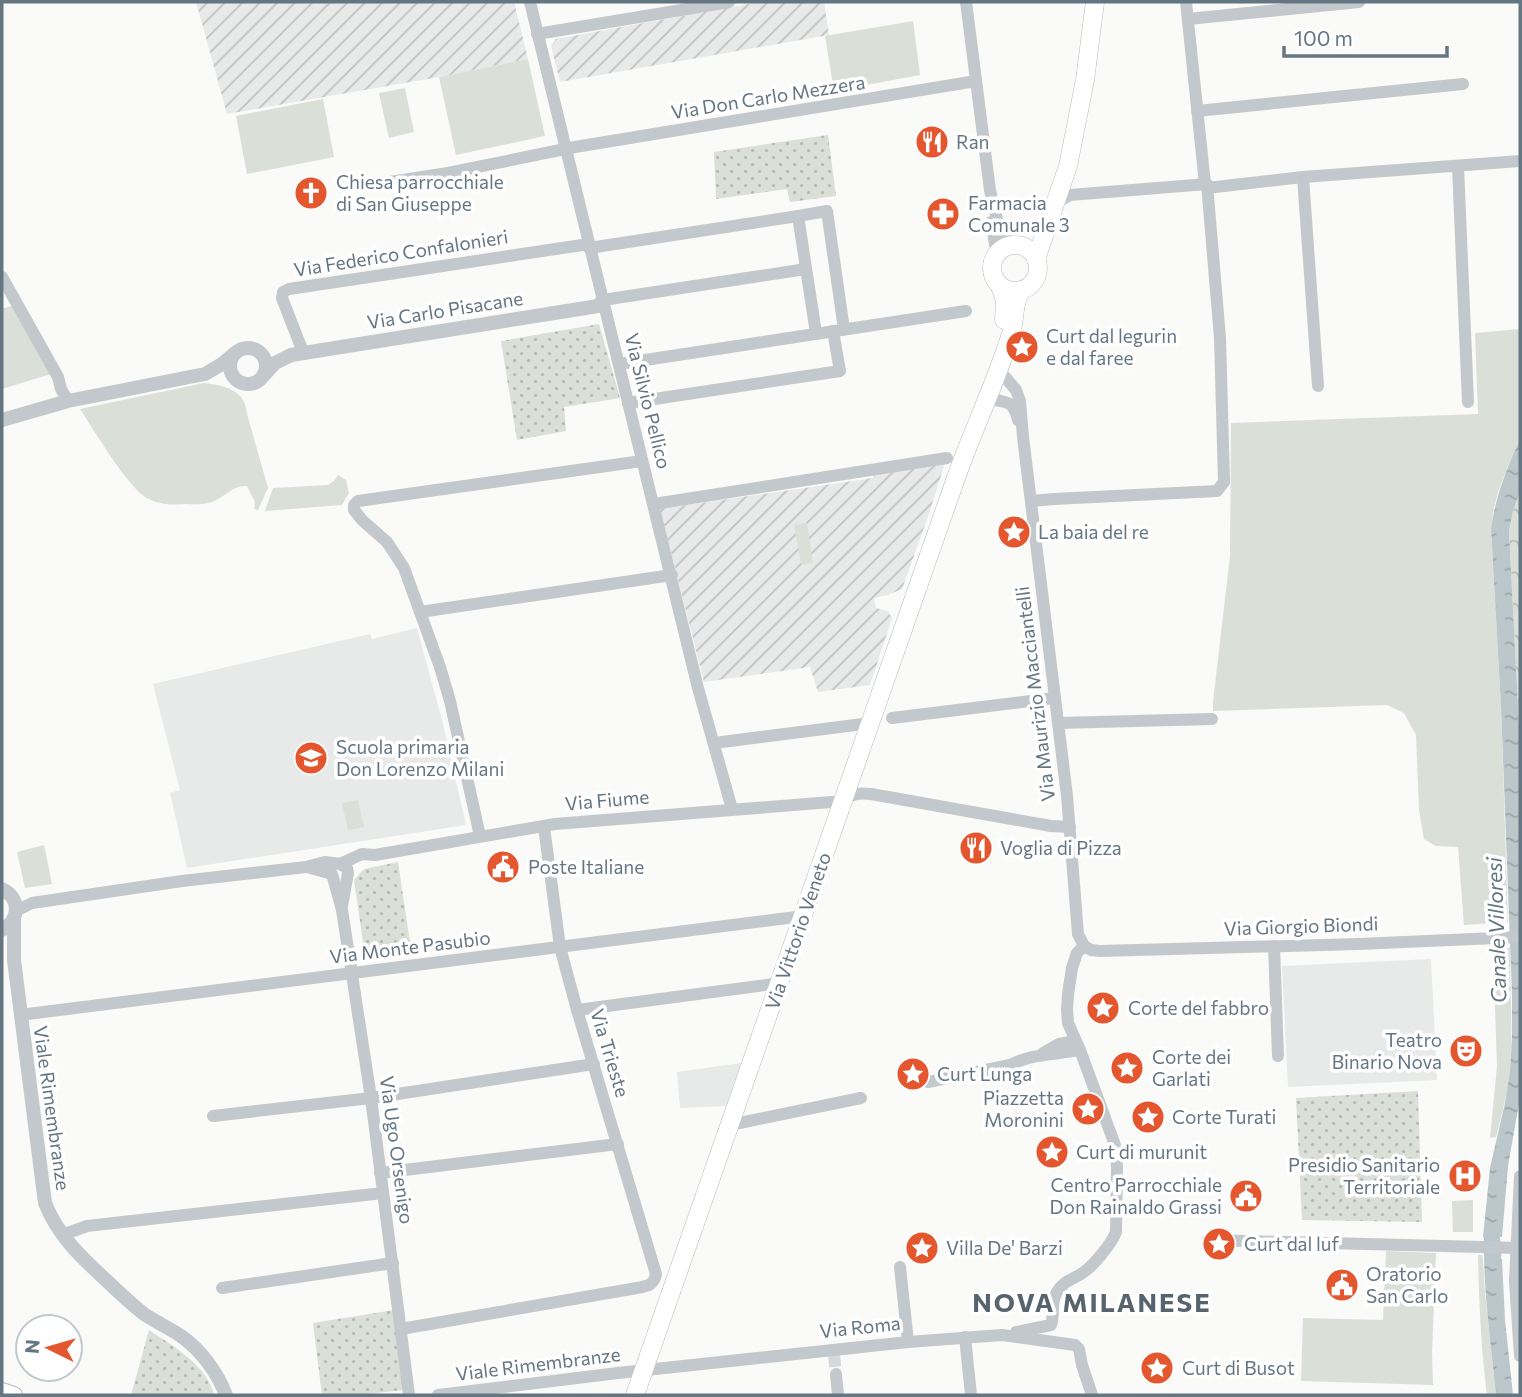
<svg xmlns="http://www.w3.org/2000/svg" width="1522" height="1397" font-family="Commissioner,sans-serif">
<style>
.built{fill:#e8e9e9}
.industrial{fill:url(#industrial-furrows)}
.green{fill:#dadfd7}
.forest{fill:url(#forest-crowns)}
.park{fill:url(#park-dots)}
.water{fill:url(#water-ripples)}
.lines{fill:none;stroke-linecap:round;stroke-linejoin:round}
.minor-tunnel{stroke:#d5d9db;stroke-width:12;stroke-dasharray:12 6;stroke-linecap:butt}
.secondary-casing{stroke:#b3babf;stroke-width:18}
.primary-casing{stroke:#b5babe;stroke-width:19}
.minor{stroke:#c3c8cc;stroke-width:12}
.tertiary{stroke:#c3c8cc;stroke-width:14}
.secondary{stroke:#fff;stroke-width:16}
.primary{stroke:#fff;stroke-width:18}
.labels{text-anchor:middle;stroke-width:7;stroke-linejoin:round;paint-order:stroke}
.street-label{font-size:19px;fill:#657683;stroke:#fff}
.poi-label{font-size:19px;fill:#657683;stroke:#fff;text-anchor:start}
.water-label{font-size:21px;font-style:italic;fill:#60757c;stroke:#fff}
.district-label{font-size:26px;font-weight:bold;letter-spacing:2px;fill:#57646e;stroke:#fff}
</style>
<defs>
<pattern id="industrial-furrows" width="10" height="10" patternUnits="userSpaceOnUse" patternTransform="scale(1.75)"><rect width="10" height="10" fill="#e8e9e9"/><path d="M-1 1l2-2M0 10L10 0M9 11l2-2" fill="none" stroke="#c0c1c2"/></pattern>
<pattern id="forest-crowns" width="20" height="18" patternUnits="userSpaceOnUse" patternTransform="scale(1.75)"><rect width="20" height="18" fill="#dadfd7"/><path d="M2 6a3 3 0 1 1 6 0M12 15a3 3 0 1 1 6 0" fill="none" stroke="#b4b9b4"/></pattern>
<pattern id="park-dots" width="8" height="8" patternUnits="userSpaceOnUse" patternTransform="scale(1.75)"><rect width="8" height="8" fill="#dadfd7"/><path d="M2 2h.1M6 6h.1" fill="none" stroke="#b4b9b4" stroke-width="1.8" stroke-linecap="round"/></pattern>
<pattern id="water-ripples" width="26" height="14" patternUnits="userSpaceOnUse" patternTransform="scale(1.75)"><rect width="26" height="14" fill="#bbc7cb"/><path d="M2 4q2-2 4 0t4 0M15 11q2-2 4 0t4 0" fill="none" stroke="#9ca6aa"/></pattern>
</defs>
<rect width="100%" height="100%" fill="#fafaf8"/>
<g class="built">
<path d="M417 628 443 724 466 825 187 868 170 793 180 790 153 684 370 634 372 639Z"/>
<path d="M1431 959 1437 1080 1288 1087 1282 966Z"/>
<path d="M741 1063 726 1106 680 1108 677 1072Z"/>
</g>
<g class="industrial">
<path d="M196 2H514L528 59 439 77 227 114Z"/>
<path d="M759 2H824L829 35 560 82 551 46 556 39Z"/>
<path d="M945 463 929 514 902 589 888 595 874 598 876 608 888 611 892 618 870 685 818 692 810 667 704 682 660 509 873 478V474Z"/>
</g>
<g class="green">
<path d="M913 21 920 75 834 91 825 36Z"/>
<path d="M528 59 545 136 456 155 439 77Z"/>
<path d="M405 88 414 132 389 138 379 93Z"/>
<path d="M323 99 334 157 247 174 236 116Z"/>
<path d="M14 305 51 374 2 389V309Z"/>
<path d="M1520 329V440L1508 466 1499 489 1494 507 1491 528 1501 707 1508 922 1464 925 1458 847 1436 846 1424 839 1419 810 1416 735 1404 713 1387 705 1213 711V702L1230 556 1231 423 1478 414 1475 333Z"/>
<path d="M204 383C224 385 246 390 247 414L268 488 258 510 254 509 255 502 247 486C231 485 223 500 208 503 201 505 193 504 186 504 173 505 161 505 149 499 129 490 94 430 80 409Z"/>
<path d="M338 475 346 480 349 493 342 505 265 511 273 488 328 485 335 480Z"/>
<path d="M807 523 813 563 801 565 794 525Z"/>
<path d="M358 800 364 827 348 830 342 803Z"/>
<path d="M44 845 52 884 25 888 17 852Z"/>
<path d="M1510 948C1510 988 1513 1028 1510 1068 1508 1091 1502 1114 1496 1137L1490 1138 1497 1066 1493 949Z"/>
<path d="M1473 1200V1232H1453L1452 1201Z"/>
<path d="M1386 1251 1436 1253 1432 1353 1433 1385 1301 1381 1303 1318 1383 1320Z"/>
<path d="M1478 1255H1482L1483 1259 1485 1293 1496 1395H1487C1481 1349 1479 1302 1478 1255Z"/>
</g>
<path class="forest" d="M1520 491V746L1509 531 1513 511Z"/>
<g class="park">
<path d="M828 135 836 196 790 202 787 189 716 199 714 152Z"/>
<path d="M599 324 620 398 564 407 566 431 517 440 501 341Z"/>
<path d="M398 862 412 956 366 962 354 880 364 869Z"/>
<path d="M1418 1091 1422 1222 1302 1220 1296 1098Z"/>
<path d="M394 1310 404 1390 357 1395H322L313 1323Z"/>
<path d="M149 1330C173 1346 207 1365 214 1395H131Z"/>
</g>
<path class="water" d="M1520 440V491L1513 511 1509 531 1520 746V1098L1508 1166 1502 1237H1500V1241L1502 1243 1501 1259H1502L1505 1320 1513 1395H1496C1491 1343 1483 1291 1484 1238L1483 1237 1490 1168 1505 1103 1510 1070 1512 1036V995L1501 707 1491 528C1496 496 1506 469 1520 440Z"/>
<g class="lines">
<path class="minor-tunnel" d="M834 1355 836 1374"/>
<defs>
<path id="secondary" d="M2 1391 14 1395"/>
<g id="primary">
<circle cx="1015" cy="268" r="23"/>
<path d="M1036 259 1068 166 1085 80 1095 2"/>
<path d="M1000 286 1005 300 1004 320"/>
<path d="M635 1395 957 475C974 428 995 384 1010 337 1016 321 1012 304 1022 290"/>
</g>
</defs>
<use href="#secondary" class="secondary-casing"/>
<use href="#primary" class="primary-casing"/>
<g class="minor">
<path d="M530 2 698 688 732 809"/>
<path d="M966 2 990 190 1000 232 1012 246"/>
<path d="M1186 2 1205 184"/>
<path d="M1188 19 1359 2"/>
<path d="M537 34 729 2"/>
<path d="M1197 111 1463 84"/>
<path d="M1458 167 1468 402"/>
<path d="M1303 177 1318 386"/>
<path d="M364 186 448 173 575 147 976 81"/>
<path d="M1207 188 1303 177 1520 161"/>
<path d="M991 222 997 255"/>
<path d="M589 248 798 216"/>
<path d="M2 277 58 377 61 389 68 401"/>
<path d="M603 300 806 269"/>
<path d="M816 333 798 216 827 211 844 329"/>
<path d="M303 352 282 298 283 292 289 289 589 244"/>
<path d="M619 364 966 311"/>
<path d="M999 370 1016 390 1020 401 1023 437 1067 796 1078 934 1084 946"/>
<path d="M988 399C1007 402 1013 400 1018 420"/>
<path d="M628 403 840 371 833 331"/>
<path d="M1031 501 1054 499 1217 491 1224 482 1220 338 1207 184 1070 195 1061 200 1056 205"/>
<path d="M654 504 947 458"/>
<path d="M420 612 672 575"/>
<path d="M892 718 1055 698"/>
<path d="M1058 723 1212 719"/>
<path d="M714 743 871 723"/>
<path d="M480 836 450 701 440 667 404 568 387 542 362 520 354 510V505L358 501 642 461"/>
<path d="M340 864 347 868 348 873 342 906"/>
<path d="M307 867 332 874 342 910 371 1098 409 1395"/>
<path d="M16 911 32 903 182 881 306 867 325 862 340 864 362 854 375 855 555 824 844 801C852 793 860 793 871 794L1051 826 1070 827"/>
<path d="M1084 946 1091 950 1100 951 1358 944 1520 937"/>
<path d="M1274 946 1278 1056"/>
<path d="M577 1010 781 983"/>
<path d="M20 1015 804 916"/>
<path d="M1043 1053 1059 1044 1075 1041"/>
<path d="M928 1082 1010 1065C1033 1053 1056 1055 1080 1050"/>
<path d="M213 1116 371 1098 594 1064"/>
<path d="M730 1125 861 1098"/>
<path d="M380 1173 618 1144"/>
<path d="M1520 1176 1515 1281 1520 1356"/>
<path d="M62 1235 87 1226 383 1193"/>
<path d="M1208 1240 1520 1248"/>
<path d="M900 1267 908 1342"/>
<path d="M222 1288 393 1263"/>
<path d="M401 1329 637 1288C648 1286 654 1285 656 1274L577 1010 560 947 544 827"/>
<path d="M1016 1332 1051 1325C1055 1314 1050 1303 1057 1292 1065 1279 1073 1280 1084 1272 1094 1265 1112 1243 1116 1232L1117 1167 1115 1145 1080 1050 1068 1023 1067 1010 1068 994 1072 968 1077 953 1084 946"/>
<path d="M965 1337 971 1395"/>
<path d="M836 1374 838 1395"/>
<path d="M438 1395 618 1373 908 1342 1002 1335 1075 1345 1079 1349 1082 1365 1092 1395"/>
</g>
<g class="tertiary">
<circle cx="248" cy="366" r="18"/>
<path d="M265 374 275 363 291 355 598 306 603 300"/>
<path d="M2 420 68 401 205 374 222 364 235 353"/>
<path d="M2 889C21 898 20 920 2 930"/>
<path d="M14 919V960L45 1203C58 1236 82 1258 108 1282 120 1293 131 1304 144 1314 156 1322 169 1328 181 1336 201 1350 217 1372 226 1395"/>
</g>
<use href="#secondary" class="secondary"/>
<use href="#primary" class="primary"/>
</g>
<defs>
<symbol id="restaurant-disc" viewBox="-11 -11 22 22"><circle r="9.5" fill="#e4572e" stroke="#fff"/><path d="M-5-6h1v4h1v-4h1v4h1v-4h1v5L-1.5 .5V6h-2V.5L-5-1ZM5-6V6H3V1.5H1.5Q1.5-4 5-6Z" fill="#fff"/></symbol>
<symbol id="church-disc" viewBox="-11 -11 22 22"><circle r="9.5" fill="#e4572e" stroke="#fff"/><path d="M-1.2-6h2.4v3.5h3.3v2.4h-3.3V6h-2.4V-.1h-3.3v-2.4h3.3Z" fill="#fff"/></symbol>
<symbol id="pharmacy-disc" viewBox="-11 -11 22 22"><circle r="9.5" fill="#e4572e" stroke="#fff"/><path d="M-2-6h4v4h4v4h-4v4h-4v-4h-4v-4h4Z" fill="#fff"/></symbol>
<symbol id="sight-disc" viewBox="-11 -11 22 22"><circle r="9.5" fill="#e4572e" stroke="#fff"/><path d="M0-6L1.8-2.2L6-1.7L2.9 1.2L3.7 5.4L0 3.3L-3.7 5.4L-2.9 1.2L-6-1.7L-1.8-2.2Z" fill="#fff"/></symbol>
<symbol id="school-disc" viewBox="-11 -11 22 22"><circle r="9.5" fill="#e4572e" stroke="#fff"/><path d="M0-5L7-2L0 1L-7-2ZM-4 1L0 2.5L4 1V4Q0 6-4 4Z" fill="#fff"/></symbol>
<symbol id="civic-disc" viewBox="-11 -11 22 22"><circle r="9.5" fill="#e4572e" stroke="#fff"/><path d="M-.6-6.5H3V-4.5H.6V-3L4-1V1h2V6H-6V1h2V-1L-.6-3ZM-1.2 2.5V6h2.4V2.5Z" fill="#fff"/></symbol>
<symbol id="theatre-disc" viewBox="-11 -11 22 22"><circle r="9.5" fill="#e4572e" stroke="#fff"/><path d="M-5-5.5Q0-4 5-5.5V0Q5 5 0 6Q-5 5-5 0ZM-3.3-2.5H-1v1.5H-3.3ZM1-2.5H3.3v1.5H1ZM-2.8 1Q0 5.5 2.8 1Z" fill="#fff"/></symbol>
<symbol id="hospital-disc" viewBox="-11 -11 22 22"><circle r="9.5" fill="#e4572e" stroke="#fff"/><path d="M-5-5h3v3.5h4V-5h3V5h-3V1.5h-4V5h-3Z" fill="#fff"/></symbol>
</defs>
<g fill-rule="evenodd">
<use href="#restaurant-disc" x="913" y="123" width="38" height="38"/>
<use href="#church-disc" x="292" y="174" width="38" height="38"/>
<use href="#pharmacy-disc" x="924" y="195" width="38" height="38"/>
<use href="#sight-disc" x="1003" y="328" width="38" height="38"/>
<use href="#sight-disc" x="995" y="513" width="38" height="38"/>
<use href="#school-disc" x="292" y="739" width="38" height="38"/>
<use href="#restaurant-disc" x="957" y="829" width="38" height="38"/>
<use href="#civic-disc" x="484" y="848" width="38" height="38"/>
<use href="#sight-disc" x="1084" y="989" width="38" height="38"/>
<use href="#theatre-disc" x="1447" y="1032" width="38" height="38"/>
<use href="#sight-disc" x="1108" y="1049" width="38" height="38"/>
<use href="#sight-disc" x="894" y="1055" width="38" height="38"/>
<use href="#sight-disc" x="1069" y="1090" width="38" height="38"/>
<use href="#sight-disc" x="1129" y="1098" width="38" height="38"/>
<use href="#sight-disc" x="1033" y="1133" width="38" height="38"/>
<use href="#hospital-disc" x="1446" y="1157" width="38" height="38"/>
<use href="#civic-disc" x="1227" y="1177" width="38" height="38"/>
<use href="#sight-disc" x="1200" y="1225" width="38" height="38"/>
<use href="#sight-disc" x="903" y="1229" width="38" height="38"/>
<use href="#civic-disc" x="1323" y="1266" width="38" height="38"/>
<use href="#sight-disc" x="1138" y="1349" width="38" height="38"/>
</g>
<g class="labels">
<g class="street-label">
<text transform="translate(768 97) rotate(-9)" y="7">Via Don Carlo Mezzera</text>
<text transform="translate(401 253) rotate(-9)" y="7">Via Federico Confalonieri</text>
<text transform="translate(445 310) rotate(-9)" y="7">Via Carlo Pisacane</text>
<text transform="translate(648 401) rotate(76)" y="7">Via Silvio Pellico</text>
<text transform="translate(1035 694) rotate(-97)" y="7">Via Maurizio Macciantelli</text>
<text transform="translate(607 800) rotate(-5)" y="7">Via Fiume</text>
<text transform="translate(1301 926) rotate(-2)" y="7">Via Giorgio Biondi</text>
<text transform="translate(798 931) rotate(-71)" y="7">Via Vittorio Veneto</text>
<text transform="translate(410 947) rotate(-7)" y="7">Via Monte Pasubio</text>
<text transform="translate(610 1053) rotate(73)" y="7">Via Trieste</text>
<text transform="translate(52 1108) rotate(82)" y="7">Viale Rimembranze</text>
<text transform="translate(397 1150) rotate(82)" y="7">Via Ugo Orsenigo</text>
<text transform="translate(860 1327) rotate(-6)" y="7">Via Roma</text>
<text transform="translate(538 1364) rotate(-7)" y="7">Viale Rimembranze</text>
</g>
<g class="poi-label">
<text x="956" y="149">Ran</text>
<text x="336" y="189">Chiesa parrocchiale<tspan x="336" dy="22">di San Giuseppe</tspan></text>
<text x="968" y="210">Farmacia<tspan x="968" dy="22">Comunale 3</tspan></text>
<text x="1046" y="343">Curt dal legurin<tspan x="1046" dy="22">e dal faree</tspan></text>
<text x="1038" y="539">La baia del re</text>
<text x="336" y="754">Scuola primaria<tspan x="336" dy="22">Don Lorenzo Milani</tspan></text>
<text x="1000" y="855">Voglia di Pizza</text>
<text x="528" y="874">Poste Italiane</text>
<text x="1128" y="1015">Corte del fabbro</text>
<text x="1442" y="1047" text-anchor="end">Teatro<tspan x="1442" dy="22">Binario Nova</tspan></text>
<text x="1152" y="1064">Corte dei<tspan x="1152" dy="22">Garlati</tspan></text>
<text x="937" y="1081">Curt Lunga</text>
<text x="1064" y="1105" text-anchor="end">Piazzetta<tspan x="1064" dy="22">Moronini</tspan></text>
<text x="1172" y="1124">Corte Turati</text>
<text x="1076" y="1159">Curt di murunit</text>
<text x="1440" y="1172" text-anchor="end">Presidio Sanitario<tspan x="1440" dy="22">Territoriale</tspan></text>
<text x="1222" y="1192" text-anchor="end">Centro Parrocchiale<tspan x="1222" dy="22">Don Rainaldo Grassi</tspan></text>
<text x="1244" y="1251">Curt dal luf</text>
<text x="946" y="1255">Villa De' Barzi</text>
<text x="1366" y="1281">Oratorio<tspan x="1366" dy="22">San Carlo</tspan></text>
<text x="1182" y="1375">Curt di Busot</text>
</g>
<g class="water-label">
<text transform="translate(1497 930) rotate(-92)" y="7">Canale Villoresi</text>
</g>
<g class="district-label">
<text x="1092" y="1312">NOVA MILANESE</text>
</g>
</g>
<rect width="1522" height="1397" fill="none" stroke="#657683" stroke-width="7"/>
<g transform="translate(49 1348) rotate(275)"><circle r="33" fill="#ffffff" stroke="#c1c8cd" stroke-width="2"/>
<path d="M0-5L12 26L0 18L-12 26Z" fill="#e4572e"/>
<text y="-10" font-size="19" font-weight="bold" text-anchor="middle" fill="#657683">N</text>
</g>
<path d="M1284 46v10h163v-10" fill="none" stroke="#657683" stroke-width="3.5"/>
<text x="1294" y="46" font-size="21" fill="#657683" stroke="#ffffff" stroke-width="5" paint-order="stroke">100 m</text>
</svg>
